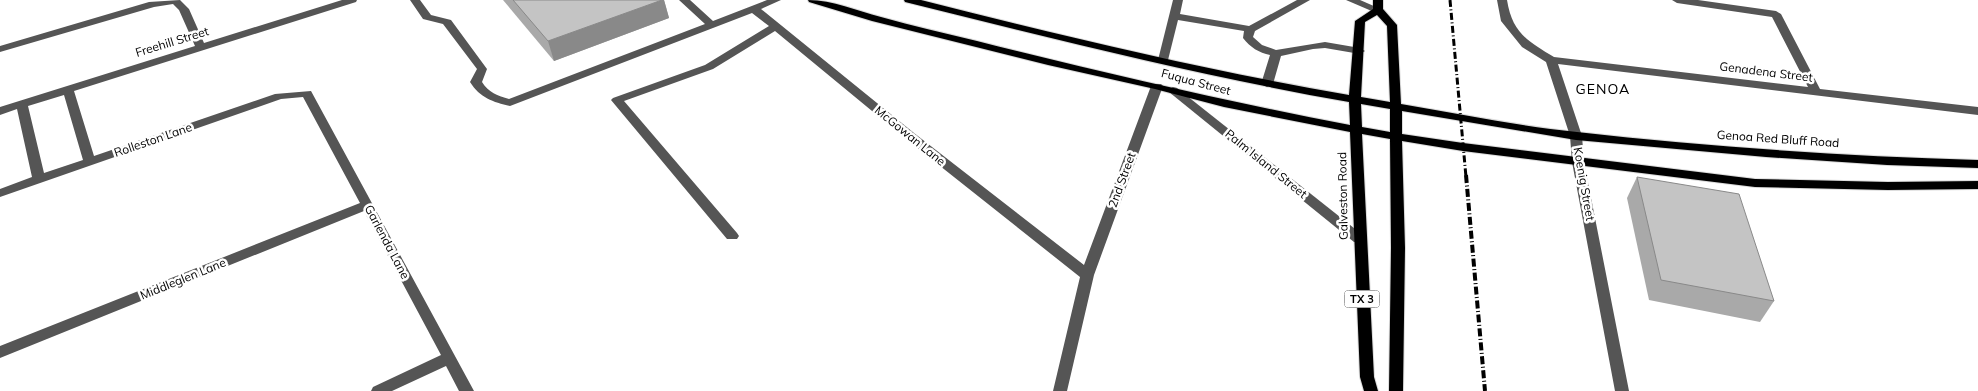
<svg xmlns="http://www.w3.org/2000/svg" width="1978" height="391" font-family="Mulish,sans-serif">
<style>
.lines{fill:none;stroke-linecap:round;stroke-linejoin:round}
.major-casing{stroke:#dbdbdb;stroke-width:2}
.minor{fill:#555;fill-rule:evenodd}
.major{fill:#000;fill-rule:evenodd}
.rail-far1{stroke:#000;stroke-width:3;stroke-dasharray:7 2.5 1 2.5;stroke-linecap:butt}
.rail{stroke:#000;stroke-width:4;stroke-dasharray:8 2.5 1 2.5;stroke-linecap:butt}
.wall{fill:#a9a9a9}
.shaded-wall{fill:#898989}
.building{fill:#c4c4c4;stroke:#898989}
.labels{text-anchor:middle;stroke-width:5;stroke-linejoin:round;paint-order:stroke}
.shield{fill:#fff;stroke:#4c4c4c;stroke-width:1}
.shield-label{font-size:11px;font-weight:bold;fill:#000}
.street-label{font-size:12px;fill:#000;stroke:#fff}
.neighbourhood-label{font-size:14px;letter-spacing:1px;fill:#000;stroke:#fff}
</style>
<rect width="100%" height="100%" fill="#fff"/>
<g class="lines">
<defs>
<path id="major" d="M808 0C833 0 857 11 881 17 913 26 945 33 977 41 1100 72 1225 101 1350 125L1349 102C1200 76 1053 39 905 2L904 0H921C1063 36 1205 70 1349 95L1355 21 1373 9V0H1383V9L1397 25 1401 104C1460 114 1518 126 1577 132 1710 147 1844 156 1978 160V168L1887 165 1766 157 1576 140 1402 111V134L1463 143 1755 179 1888 182 1978 181V189L1888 190 1755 187 1463 151 1402 141 1405 248 1403 391H1389L1391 248 1390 139 1362 134 1374 377 1378 391H1364L1360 377 1350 132 1224 107 1155 89 1048 65 872 21 809 2ZM1377 15 1387 26 1390 102 1361 97 1365 22ZM1361 104 1390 109V132L1362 127Z"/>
</defs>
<use href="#major" class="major-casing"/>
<g class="minor">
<path d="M180 0 189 9 204 43 342 0H357L356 2 74 91 94 156 275 94 311 91 474 391H459L446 366 392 391H371L373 387 441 355 364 211 0 358V346L360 203 303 97 281 99 0 197V189L32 177 17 109 0 115V107L195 46 179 10 173 4 154 7 0 52V46L149 2ZM64 95 83 160 44 173 28 106Z"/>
<path d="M410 0H420L431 15 451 20 487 69 482 82C488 92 498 96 509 99L705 24 679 0H690L713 21 767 0H781L761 9 914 133 1084 265 1151 86 1153 84H1161L1163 86 1094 275 1067 391H1053L1080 277 906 139 775 31 713 69 624 101 737 233 739 236 737 239H727L611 100 613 98 705 65 769 26 752 13 510 106C493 102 480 98 470 82L477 69 443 24 423 19Z"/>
<path d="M1173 0H1183L1180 14 1249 26 1297 0H1310L1255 31 1253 37 1262 45 1276 50 1325 42 1360 48 1365 51 1360 54 1325 48 1313 49 1281 56 1273 84 1267 87 1261 84 1270 55C1259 53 1250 47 1243 38L1244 31 1178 20 1168 60 1163 63 1159 62 1158 60Z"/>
<path d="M1346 0H1360L1383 10 1382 12H1374Z"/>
<path d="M1497 0H1507C1512 32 1527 41 1554 57L1808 87 1772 17 1677 3 1672 0H1698L1776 11 1781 14 1820 89 1978 107V115L1558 64 1582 136 1584 162 1629 391H1615L1572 162 1570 136 1546 62 1522 47 1501 21Z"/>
<path d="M1173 87 1177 88 1364 236 1366 239 1364 242H1354L1169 92 1167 90Z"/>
</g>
<use href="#major" class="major"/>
<path class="rail-far1" d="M1450 0 1466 177"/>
<path class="rail" d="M1466 175 1485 391"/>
</g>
<g class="wall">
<path d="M503 0H664L669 18 554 61Z"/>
<path d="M1637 177 1774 301 1760 322 1649 300 1627 198Z"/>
</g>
<path class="shaded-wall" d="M662 0H664L669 18 554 61 548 41Z"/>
<g class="building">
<path d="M513 0H662L548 41Z"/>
<path d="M1637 177 1739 194 1774 301 1661 280Z"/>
</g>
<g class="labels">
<rect class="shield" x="1344.5" y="290.5" width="35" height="17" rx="4"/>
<g class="shield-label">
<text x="1362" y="303">TX 3</text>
</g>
<g class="street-label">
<text transform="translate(172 42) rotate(-17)" y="4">Freehill Street</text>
<text transform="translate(1766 72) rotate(7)" y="4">Genadena Street</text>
<text transform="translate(1196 82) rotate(15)" y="4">Fuqua Street</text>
<text transform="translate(910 136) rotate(39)" y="4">McGowan Lane</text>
<text transform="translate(1778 139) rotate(4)" y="4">Genoa Red Bluff Road</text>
<text transform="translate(153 140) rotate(-19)" y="4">Rolleston Lane</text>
<text transform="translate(1266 164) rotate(39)" y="4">Palm Island Street</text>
<text transform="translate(1122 180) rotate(-70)" y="4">2nd Street</text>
<text transform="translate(1584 184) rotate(80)" y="4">Koenig Street</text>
<text transform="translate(1343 196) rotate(-91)" y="4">Galveston Road</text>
<text transform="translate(387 242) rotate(62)" y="4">Garlenda Lane</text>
<text transform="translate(183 279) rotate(-22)" y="4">Middleglen Lane</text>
</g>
<g class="neighbourhood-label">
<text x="1603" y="94">GENOA</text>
</g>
</g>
</svg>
